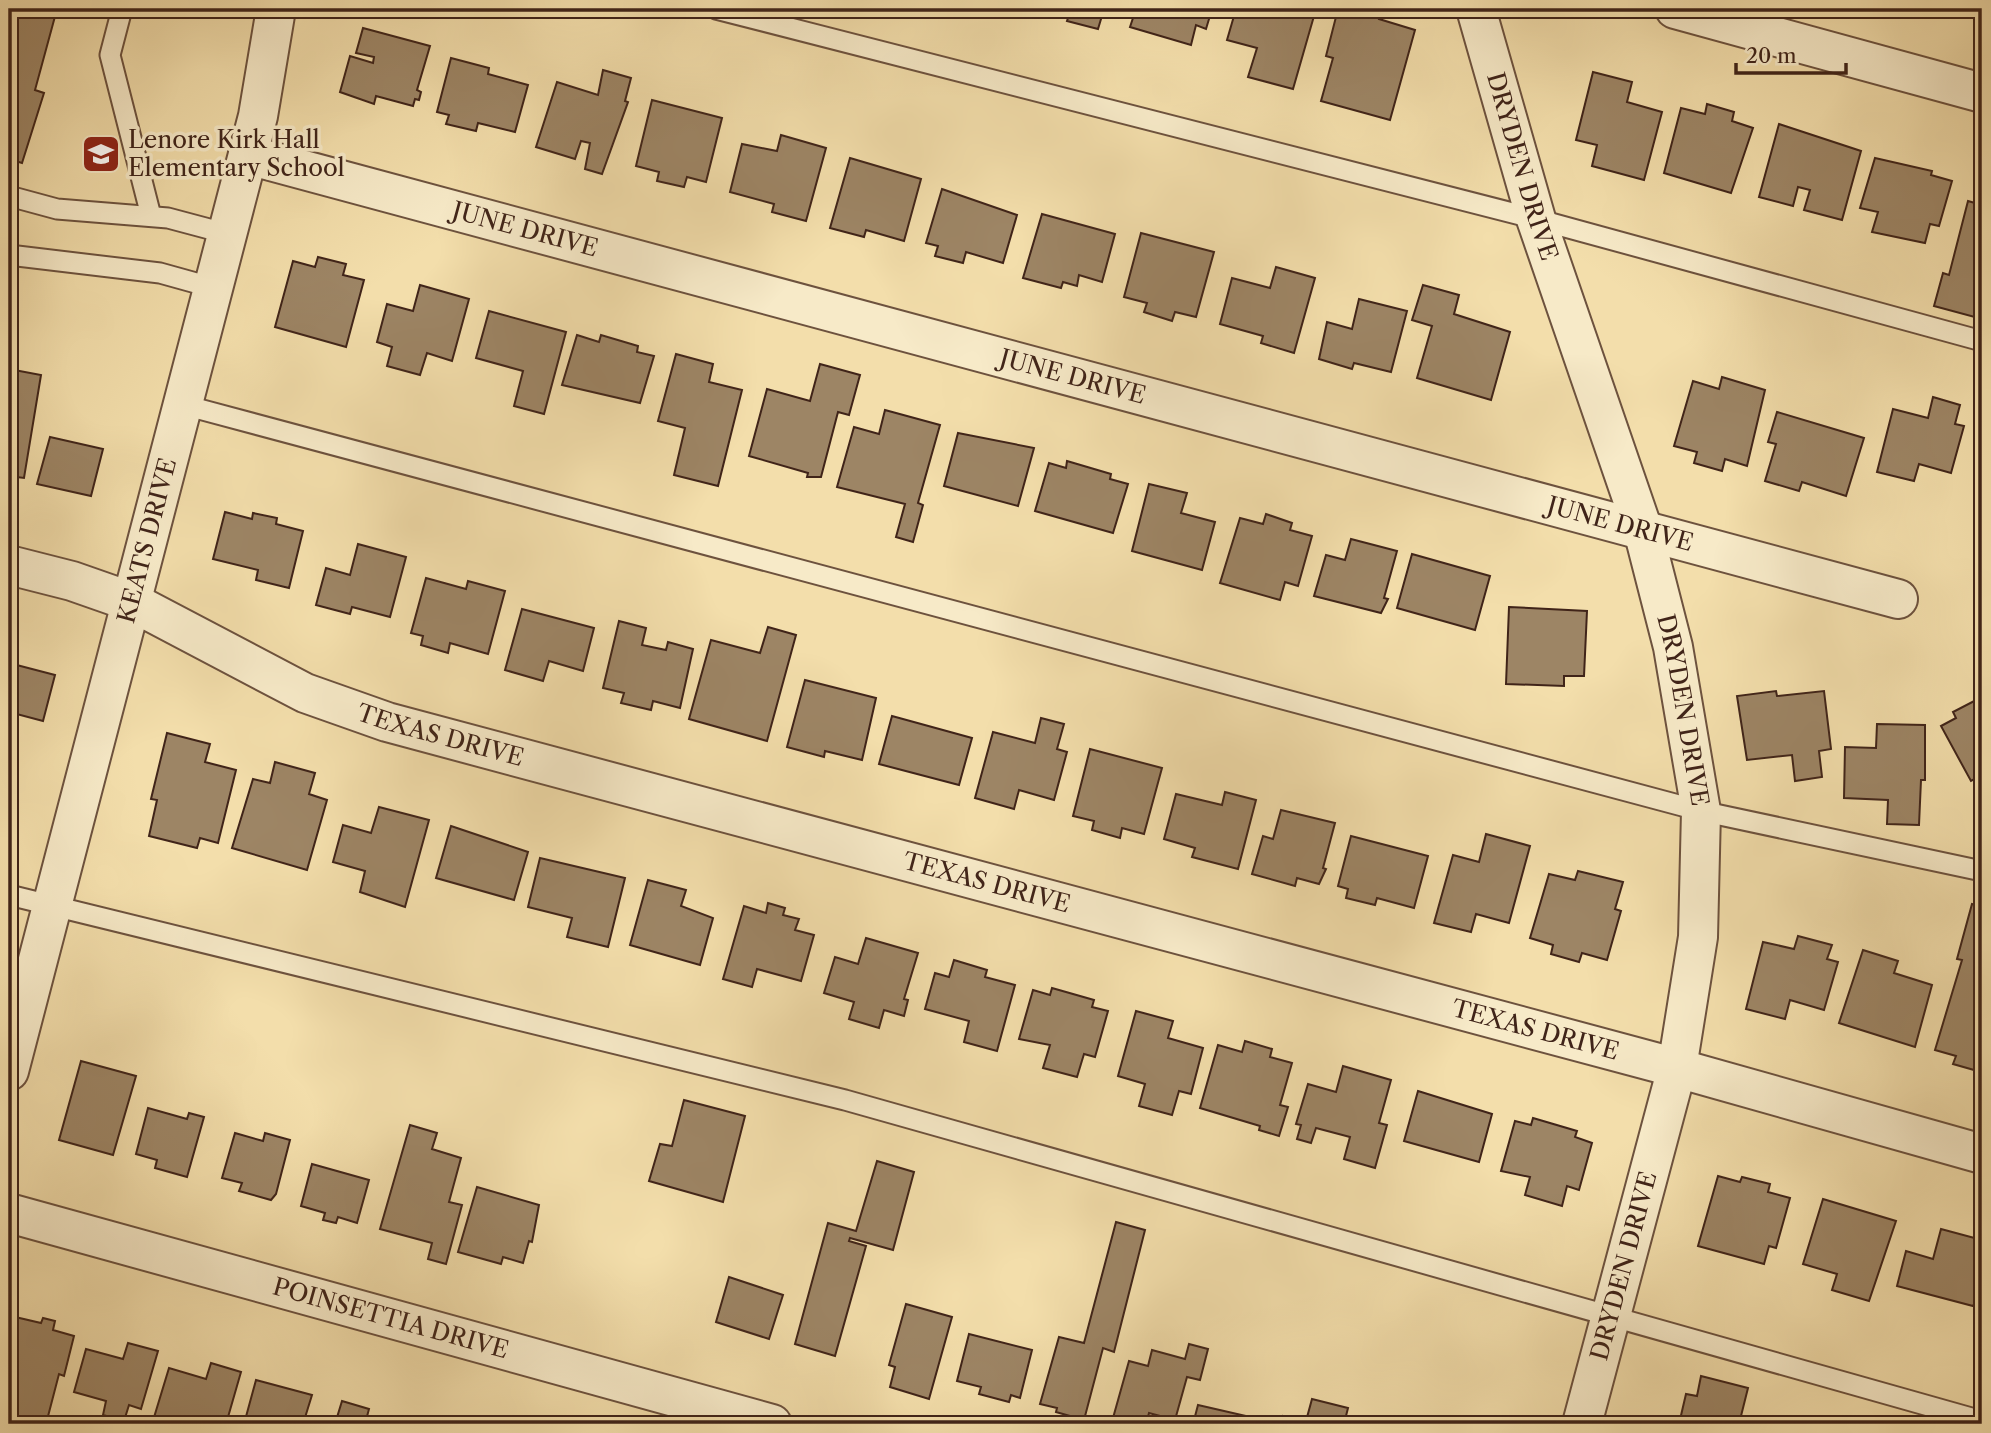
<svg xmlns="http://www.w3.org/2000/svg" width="1991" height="1433" font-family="'Libre Caslon Text',serif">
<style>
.building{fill:#9d8565;stroke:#402419;stroke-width:2}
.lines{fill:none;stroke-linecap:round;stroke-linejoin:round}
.service-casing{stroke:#6d523e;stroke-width:23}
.minor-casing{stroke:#6d523e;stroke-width:42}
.tertiary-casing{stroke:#6d523e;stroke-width:42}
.service{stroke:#f7eac8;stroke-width:19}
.minor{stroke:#f7eac8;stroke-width:38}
.tertiary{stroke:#f7eac8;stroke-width:38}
.labels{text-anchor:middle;stroke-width:7;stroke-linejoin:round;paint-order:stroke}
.poi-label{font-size:24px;fill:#402419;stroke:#f7eac8;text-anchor:start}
.street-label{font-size:24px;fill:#402419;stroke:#f7eac8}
</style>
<rect width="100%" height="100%" fill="#f3deab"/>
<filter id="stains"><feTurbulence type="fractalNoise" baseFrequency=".00286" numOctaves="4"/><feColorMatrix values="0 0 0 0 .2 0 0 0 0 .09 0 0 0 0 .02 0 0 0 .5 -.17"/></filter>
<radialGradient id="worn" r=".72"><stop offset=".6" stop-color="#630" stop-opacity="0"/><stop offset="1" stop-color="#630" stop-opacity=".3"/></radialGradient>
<g class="building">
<path d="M9 9H57L35 90 44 93 22 163 9 159Z"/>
<path d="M1071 9H1104L1098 29 1067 21Z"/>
<path d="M1136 9H1212L1206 29 1196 25 1191 45 1130 27Z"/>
<path d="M1236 9 1266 11 1267 9H1316L1293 89 1248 77 1257 48 1227 40Z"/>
<path d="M1338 9H1368L1381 12 1379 19 1415 30 1390 120 1321 101 1333 58 1326 56Z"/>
<path d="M363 28 430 46 417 90 421 92 419 100 415 99 413 106 376 96 374 104 340 92 350 56 373 63 374 57 356 53Z"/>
<path d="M451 58 489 68 488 74 528 85 515 132 478 123 476 131 446 124 449 115 437 112Z"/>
<path d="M603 70 631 78 625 101 628 102 602 174 585 169 590 143 581 141 575 159 536 147 557 82 598 95Z"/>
<path d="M1593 72 1632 82 1627 102 1662 112 1644 180 1592 166 1597 145 1576 140Z"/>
<path d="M652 100 722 118 706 182 687 177 684 187 657 181 659 172 636 166Z"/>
<path d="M1707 104 1734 112 1732 121 1753 128 1731 193 1664 173 1681 108 1705 114Z"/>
<path d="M1779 124 1861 151 1842 220 1804 210 1810 190 1798 187 1793 206 1759 197Z"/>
<path d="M781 135 826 148 806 221 772 212 774 204 730 192 742 144 777 151Z"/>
<path d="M850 158 921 179 904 241 866 230 864 237 830 228Z"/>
<path d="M1875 158 1932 171 1931 175 1952 181 1939 226 1930 224 1925 243 1872 232 1878 212 1860 208Z"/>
<path d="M942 189 1017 215 1003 263 966 252 963 263 935 256 938 246 926 243Z"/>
<path d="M1968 201 1982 205V319L1934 306 1943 273 1949 275Z"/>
<path d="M1042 214 1115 234 1102 282 1079 275 1077 286 1063 282 1061 288 1023 278Z"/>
<path d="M1141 233 1214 252 1196 317 1175 312 1172 321 1144 312 1147 303 1124 297Z"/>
<path d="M318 257 346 264 343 275 364 280 346 347 275 327 293 261 315 267Z"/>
<path d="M1276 267 1315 278 1294 353 1261 343 1263 336 1220 324 1232 278 1270 288Z"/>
<path d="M420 285 469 299 452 361 427 353 420 375 387 366 392 347 377 342 387 304 413 311Z"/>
<path d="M1423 285 1459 295 1454 314 1510 332 1491 400 1417 378 1432 326 1412 320Z"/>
<path d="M1359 299 1407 311 1391 372 1354 363 1352 369 1319 359 1327 322 1352 329Z"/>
<path d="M489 311 566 332 544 414 514 406 523 371 476 358Z"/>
<path d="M577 335 599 342 601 335 638 346 637 352 654 356 640 403 562 385Z"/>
<path d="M676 354 713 364 709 382 742 390 718 486 674 475 685 428 658 421Z"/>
<path d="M820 364 860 375 849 415 838 412 821 477H807L808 473 749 456 767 389 810 401Z"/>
<path d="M9 369 41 375 24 478 9 476Z"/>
<path d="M1722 377 1765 390 1747 466 1725 459 1722 471 1694 463 1697 452 1674 446 1693 381 1719 389Z"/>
<path d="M1933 397 1960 405 1955 424 1964 426 1951 473 1919 464 1914 481 1877 472 1893 409 1928 418Z"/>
<path d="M885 410 940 425 918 503 923 505 913 542 896 537 905 504 837 487 854 427 879 434Z"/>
<path d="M1777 412 1864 438 1846 496 1802 482 1799 491 1765 481 1776 444 1768 442Z"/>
<path d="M958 433 1034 448 1018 506 944 486Z"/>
<path d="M50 437 103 449 91 496 37 484Z"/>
<path d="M1067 461 1111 474 1110 479 1128 484 1113 533 1035 511 1049 463 1066 468Z"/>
<path d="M1149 484 1187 493 1181 513 1215 522 1202 570 1132 551Z"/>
<path d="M225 512 252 519 253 513 277 518 276 524 303 531 289 588 256 580 258 570 213 559Z"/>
<path d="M1266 514 1292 523 1290 530 1312 536 1298 586 1285 582 1280 600 1220 583 1240 518 1263 524Z"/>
<path d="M1351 539 1397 551 1384 598 1388 599 1381 613 1314 596 1326 555 1345 560Z"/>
<path d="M358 544 406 557 390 617 352 607 350 614 316 605 326 568 350 575Z"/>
<path d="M1412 554 1490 576 1475 630 1397 608Z"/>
<path d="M426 578 466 589 468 581 505 591 488 654 450 643 448 653 421 645 423 636 411 633Z"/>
<path d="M1509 607 1587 611 1584 676H1564V686L1506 684Z"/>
<path d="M522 609 594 628 583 671 549 661 543 681 505 670Z"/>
<path d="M619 621 646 628 642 645 666 650 668 642 693 649 680 708 653 701 651 710 621 703 624 693 603 688Z"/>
<path d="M768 627 796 635 767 741 689 719 711 640 760 653Z"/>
<path d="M9 663 55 675 43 721 9 712Z"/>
<path d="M805 680 876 698 862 760 825 751 824 757 787 747Z"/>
<path d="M1776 691 1777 696 1824 691 1831 749 1819 751 1822 777 1795 781 1792 755 1747 760 1737 696Z"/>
<path d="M1982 697V775L1971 781 1941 726 1956 718 1953 712Z"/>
<path d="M892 716 972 738 959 785 879 764Z"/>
<path d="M1041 718 1064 724 1057 749 1067 752 1054 800 1019 790 1014 809 975 798 993 732 1035 743Z"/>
<path d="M1877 724 1925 725V780H1921L1919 825 1887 824 1888 800 1844 798 1845 747 1876 748Z"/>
<path d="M167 733 210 744 205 762 236 770 218 843 200 838 197 848 149 836 157 800 151 799Z"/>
<path d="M1090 749 1162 768 1144 834 1122 828 1120 838 1092 830 1094 821 1073 816Z"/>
<path d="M275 762 315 773 309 794 327 800 307 870 232 848 253 779 270 783Z"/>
<path d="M1225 792 1256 800 1238 869 1192 857 1195 848 1164 839 1176 794 1222 805Z"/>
<path d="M379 807 429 820 405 907 360 892 365 871 333 862 343 825 371 833Z"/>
<path d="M1281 810 1335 823 1323 868 1326 869 1319 884 1297 878 1295 886 1252 874 1263 836 1273 839Z"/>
<path d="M451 826 528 852 514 900 436 878Z"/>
<path d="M1486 834 1530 846 1509 923 1476 914 1471 932 1434 923 1453 855 1479 862Z"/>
<path d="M1351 836 1428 856 1414 908 1377 898 1375 905 1346 898 1348 889 1338 886Z"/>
<path d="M540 858 625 878 608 947 567 937 572 918 528 907Z"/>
<path d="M1578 871 1623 882 1615 909 1621 911 1607 960 1582 953 1579 962 1551 954 1553 945 1530 938 1549 874 1575 880Z"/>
<path d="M648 880 686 890 681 906 713 918 700 965 630 945Z"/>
<path d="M768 903 785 908 783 915 799 919 795 930 814 935 801 981 757 969 752 987 723 979 744 906 766 913Z"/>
<path d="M1972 904 1982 906V980L1979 991 1982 992V1093L1976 1091 1981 1072 1953 1064 1956 1056 1935 1050 1962 960 1957 959Z"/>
<path d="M1798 936 1832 945 1827 959 1838 962 1824 1010 1790 1000 1785 1019 1746 1009 1763 942 1794 949Z"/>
<path d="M866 938 918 953 904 999 908 1000 904 1016 884 1010 879 1028 849 1019 854 1002 824 993 835 957 858 964Z"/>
<path d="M1863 950 1898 961 1894 973 1932 985 1915 1047 1839 1023Z"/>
<path d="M954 960 987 970 985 977 1015 985 997 1051 964 1042 969 1021 925 1009 935 973 949 977Z"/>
<path d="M1052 988 1094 1000 1092 1007 1108 1011 1095 1057 1084 1054 1077 1077 1043 1068 1050 1045 1019 1039 1033 990 1050 995Z"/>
<path d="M1136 1011 1173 1021 1168 1038 1203 1048 1191 1094 1179 1091 1172 1115 1139 1106 1145 1084 1118 1076Z"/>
<path d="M1245 1041 1272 1049 1270 1057 1292 1063 1280 1105 1288 1107 1279 1136 1259 1130 1260 1126 1200 1108 1218 1045 1242 1052Z"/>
<path d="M81 1061 136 1076 113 1155 59 1140Z"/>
<path d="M1343 1066 1391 1080 1379 1123 1387 1125 1375 1168 1344 1159 1350 1137 1316 1128 1311 1143 1297 1139 1301 1125 1296 1124 1308 1084 1336 1092Z"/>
<path d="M1418 1091 1492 1114 1479 1162 1404 1141Z"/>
<path d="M684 1100 745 1116 723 1202 649 1181 660 1144 672 1146Z"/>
<path d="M148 1108 187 1119 189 1113 204 1117 187 1177 155 1168 157 1160 136 1154Z"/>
<path d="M1533 1118 1577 1131 1575 1137 1592 1143 1579 1190 1567 1186 1562 1206 1525 1195 1530 1177 1501 1171 1515 1121 1531 1125Z"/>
<path d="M410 1125 437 1133 432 1149 461 1158 449 1202 462 1205 446 1264 428 1259 432 1243 380 1229Z"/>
<path d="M235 1133 263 1141 265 1133 290 1140 276 1194 271 1200 239 1191 242 1183 222 1178Z"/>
<path d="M877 1161 914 1172 893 1250 850 1238 849 1241 866 1246 835 1356 795 1344 828 1223 856 1231Z"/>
<path d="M312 1164 369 1180 357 1223 338 1217 336 1223 323 1220 325 1213 301 1206Z"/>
<path d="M1718 1176 1740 1182 1742 1177 1770 1184 1768 1192 1790 1198 1776 1248 1769 1246 1764 1264 1698 1246Z"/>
<path d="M477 1187 539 1205 532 1242 529 1241 523 1263 503 1257 501 1264 458 1252Z"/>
<path d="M1823 1199 1896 1221 1869 1301 1832 1290 1837 1274 1803 1264Z"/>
<path d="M1116 1222 1145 1230 1114 1352 1103 1348 1084 1420 1056 1412 1057 1408 1040 1404 1059 1337 1084 1343Z"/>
<path d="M1941 1229 1982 1240V1267L1977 1289 1982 1290 1973 1306 1897 1286 1906 1251 1933 1259Z"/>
<path d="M729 1277 783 1295 769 1339 716 1322Z"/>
<path d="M906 1304 952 1317 929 1399 890 1387 895 1367 889 1365Z"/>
<path d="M11 1316 41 1323 43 1318 55 1321 53 1330 74 1336 64 1376 59 1374 46 1424H9Z"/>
<path d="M969 1334 1032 1350 1020 1398 1011 1395 1009 1402 979 1394 981 1387 957 1381Z"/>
<path d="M128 1343 158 1351 141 1409 129 1405 124 1421 103 1415 106 1401 74 1392 86 1349 123 1359Z"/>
<path d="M1189 1344 1208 1349 1200 1380 1187 1377 1175 1420 1149 1413 1146 1424 1113 1418 1129 1361 1148 1366 1152 1350 1185 1359Z"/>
<path d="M211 1363 241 1372 226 1424H152L169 1368 206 1379Z"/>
<path d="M1701 1376 1748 1388 1739 1424H1679L1686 1394 1697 1396Z"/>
<path d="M256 1380 312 1395 303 1424H244Z"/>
<path d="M1312 1399 1348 1408 1344 1424H1281L1283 1416 1306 1421Z"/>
<path d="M342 1401 369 1409 365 1424H335Z"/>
<path d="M1198 1405 1259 1419 1258 1424H1193Z"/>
</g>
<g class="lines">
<defs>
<g id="service">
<path d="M122 9 110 55 151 216"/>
<path d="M716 9 1536 219 1982 341"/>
<path d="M9 196 57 209 168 218 228 234"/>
<path d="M9 255 160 273 214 288"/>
<path d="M184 405 1701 811 1982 871"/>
<path d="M9 895 845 1100 1982 1421"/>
</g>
<g id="minor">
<path id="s1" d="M1476 9 1536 219 1643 530 1673 647 1701 811 1698 937 1677 1068 1582 1424"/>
<path d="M1675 9 1982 93"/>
<path id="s2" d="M248 155 1898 599"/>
<path id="s3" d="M9 565 72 581 132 602 305 693 387 722 1677 1068 1982 1154"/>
<path id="s4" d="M9 1213 772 1424"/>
</g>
<g id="tertiary">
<path id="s5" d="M9 1071 258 116 276 9"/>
</g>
</defs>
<use href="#service" class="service-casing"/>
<use href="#minor" class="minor-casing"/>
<use href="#tertiary" class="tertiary-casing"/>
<use href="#service" class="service"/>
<use href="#minor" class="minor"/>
<use href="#tertiary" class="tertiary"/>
</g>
<defs>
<symbol id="school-square" viewBox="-11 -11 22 22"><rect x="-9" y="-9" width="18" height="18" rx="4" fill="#8f2418" stroke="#f7eac8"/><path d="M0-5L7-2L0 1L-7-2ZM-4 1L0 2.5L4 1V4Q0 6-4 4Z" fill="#fff"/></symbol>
</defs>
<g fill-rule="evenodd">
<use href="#school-square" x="79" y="132" width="44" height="44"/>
</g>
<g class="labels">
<g class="poi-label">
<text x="128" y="148">Lenore Kirk Hall<tspan x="128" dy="28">Elementary School</tspan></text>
</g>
<g class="street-label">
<text dy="8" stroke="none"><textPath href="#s1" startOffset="164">DRYDEN DRIVE</textPath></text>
<text dy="8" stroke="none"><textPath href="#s2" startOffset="287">JUNE DRIVE</textPath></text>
<text dy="8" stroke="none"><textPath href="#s2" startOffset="854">JUNE DRIVE</textPath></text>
<text dy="8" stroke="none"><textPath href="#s2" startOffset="1421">JUNE DRIVE</textPath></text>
<text dy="8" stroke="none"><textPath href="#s5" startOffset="548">KEATS DRIVE</textPath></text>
<text dy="8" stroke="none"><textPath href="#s1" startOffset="732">DRYDEN DRIVE</textPath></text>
<text dy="8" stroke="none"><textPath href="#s3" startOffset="466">TEXAS DRIVE</textPath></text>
<text dy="8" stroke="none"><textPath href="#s3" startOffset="1032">TEXAS DRIVE</textPath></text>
<text dy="8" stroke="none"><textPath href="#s3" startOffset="1600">TEXAS DRIVE</textPath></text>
<text transform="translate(1624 1266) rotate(-75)" y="8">DRYDEN DRIVE</text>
<text dy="8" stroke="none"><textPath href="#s4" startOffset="396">POINSETTIA DRIVE</textPath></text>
</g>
</g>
<rect width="1991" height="1433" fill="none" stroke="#f3deab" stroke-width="35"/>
<rect x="10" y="10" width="1970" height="1412" fill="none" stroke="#402419" stroke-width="3.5"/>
<rect x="18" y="18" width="1956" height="1398" fill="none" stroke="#402419" stroke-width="2"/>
<path d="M1736 63v10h110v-10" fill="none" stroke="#402419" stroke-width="3.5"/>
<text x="1746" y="63" font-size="21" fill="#402419" stroke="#f7eac8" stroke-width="5" paint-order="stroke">20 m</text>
<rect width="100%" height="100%" filter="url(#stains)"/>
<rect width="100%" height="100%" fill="url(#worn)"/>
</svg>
